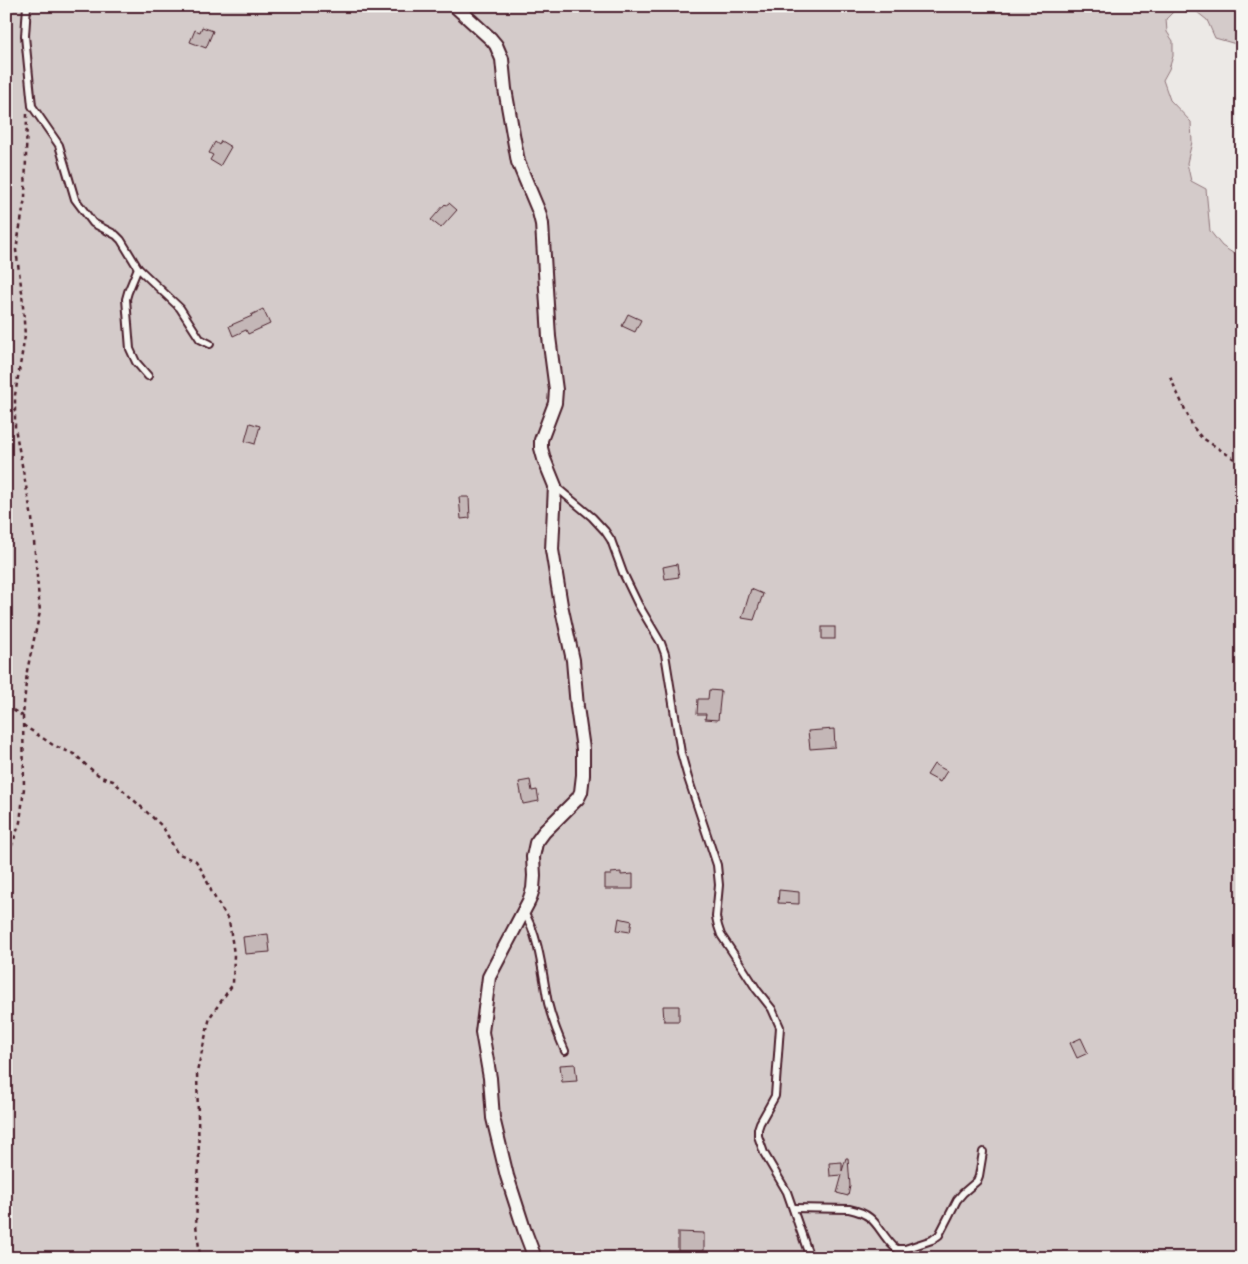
<svg xmlns="http://www.w3.org/2000/svg" width="1248" height="1264" font-family="'Architects Daughter',sans-serif">
<style>
.green{fill:#d4cbca;stroke:#8f757a}
.building{fill:#c4b7b7;stroke:#4a1f2b}
.lines{fill:none;stroke-linecap:round;stroke-linejoin:round}
.lane-casing{stroke:#4a1f2b;stroke-width:10}
.street-casing{stroke:#4a1f2b;stroke-width:16}
.path{stroke:#4a1f2b;stroke-width:2.5;stroke-dasharray:4 4;stroke-linecap:butt}
.lane{stroke:#f6f6f2;stroke-width:6}
.street{stroke:#f6f6f2;stroke-width:12}
</style>
<rect width="100%" height="100%" fill="#ece9e6"/>
<filter id="ink" filterUnits="userSpaceOnUse"><feTurbulence type="fractalNoise" baseFrequency=".02" numOctaves="2"/><feDisplacementMap in="SourceGraphic" scale="10" xChannelSelector="R" yChannelSelector="G"/><feConvolveMatrix kernelMatrix="1 2 1 2 8 2 1 2 1" color-interpolation-filters="sRGB"/></filter>
<g filter="url(#ink)">
<path class="green" d="M6 6H1242V42L1236 44 1215 38 1207 20 1192 8H1177L1166 19 1167 32 1173 41V56L1169 69 1163 80 1170 100 1191 122 1192 142 1187 163 1191 181 1206 189 1210 231 1222 246 1242 259V1258H6Z"/>
<g class="building">
<path d="M202 27 213 31 206 48 190 42 195 30 200 32Z"/>
<path d="M221 141 231 147 220 166 210 160 213 155 209 153 215 142 219 145Z"/>
<path d="M449 203 457 210 441 228 431 220 445 204 446 205Z"/>
<path d="M263 309 270 324 248 334 246 330 233 336 229 326 252 316 251 315Z"/>
<path d="M628 314 641 320 635 332 622 326Z"/>
<path d="M250 423 260 426 255 444 245 441Z"/>
<path d="M459 497H469L470 518 461 519Z"/>
<path d="M677 564 679 577 665 579 663 567Z"/>
<path d="M751 589 763 594 754 620 742 618Z"/>
<rect x="822" y="627" width="13" height="12"/>
<path d="M709 690 721 691 718 720 705 719 706 714H697L698 699H708Z"/>
<path d="M834 729 835 747 810 749 808 731Z"/>
<path d="M934 764 947 771 940 782 927 775Z"/>
<path d="M530 780 532 791 537 790 539 801 523 804 519 782Z"/>
<path d="M621 872V875L633 874V889H605V875H611V873Z"/>
<path d="M779 890 799 892V904L778 903Z"/>
<path d="M619 918 632 921 630 932 617 930Z"/>
<path d="M268 934 270 952 245 954 243 937Z"/>
<path d="M663 1006H679V1021H664Z"/>
<path d="M1081 1038 1088 1053 1077 1058 1070 1043Z"/>
<path d="M575 1064 577 1081 562 1082 560 1065Z"/>
<path d="M846 1158H848L850 1186 848 1196 837 1193 842 1175 830 1176 829 1163 842 1162V1171Z"/>
<path d="M678 1232 704 1233V1251H678Z"/>
</g>
<g class="lines">
<defs>
<g id="lane">
<path d="M27 6 25 36 32 106 59 145 75 199 93 223 116 235 121 240 138 268 180 308 200 339 210 344"/>
<path d="M138 268 128 292 126 299 130 349 136 362 148 376"/>
<path d="M555 486 592 517 605 531 611 540 623 573 638 604 661 643 665 654 681 753 688 778 717 865 719 885 716 917 718 926 721 935 737 959 757 990 772 1009 780 1027 775 1096 760 1123 758 1129V1136L764 1153 787 1192 810 1258"/>
<path d="M524 913C539 934 543 977 548 1003 552 1020 558 1035 565 1051"/>
<path d="M793 1208 849 1209C878 1215 876 1229 894 1247L897 1249H905L932 1240 939 1235 957 1200 963 1193 977 1181 979 1176 983 1152"/>
</g>
<path id="street" d="M455 6 491 39 496 45 502 59 505 89 518 162 539 212 542 224 549 337 556 390 555 403 541 440V448L544 459 555 486 552 550 561 605 573 660 577 707 583 749V775L581 792 578 798 544 832 536 843 533 857 534 876 533 889 529 901 489 977 482 1032 490 1078 493 1118 507 1176 524 1229 535 1258"/>
</defs>
<use href="#lane" class="lane-casing"/>
<use href="#street" class="street-casing"/>
<g class="path">
<path d="M1170 377 1193 427 1201 437 1242 464"/>
<path d="M6 706 23 716"/>
<path d="M23 725 53 745 76 755 87 766 101 777 113 781 163 827 177 853 196 861 204 874 212 893 229 921 234 954 233 984 210 1017 197 1072 199 1161 196 1225 200 1255 203 1258"/>
<path d="M6 909 9 898 6 863 20 822 24 788 23 716 27 671 40 612 32 518 15 428V395L25 336 22 292 16 250 25 198 27 114"/>
</g>
<use href="#lane" class="lane"/>
<use href="#street" class="street"/>
</g>
</g>
<rect width="1248" height="1264" fill="none" stroke="#f6f6f2" stroke-width="25"/>
<rect x="12" y="12" width="1223" height="1239" fill="none" stroke="#4a1f2b" stroke-width="2" filter="url(#ink)"/>
</svg>
